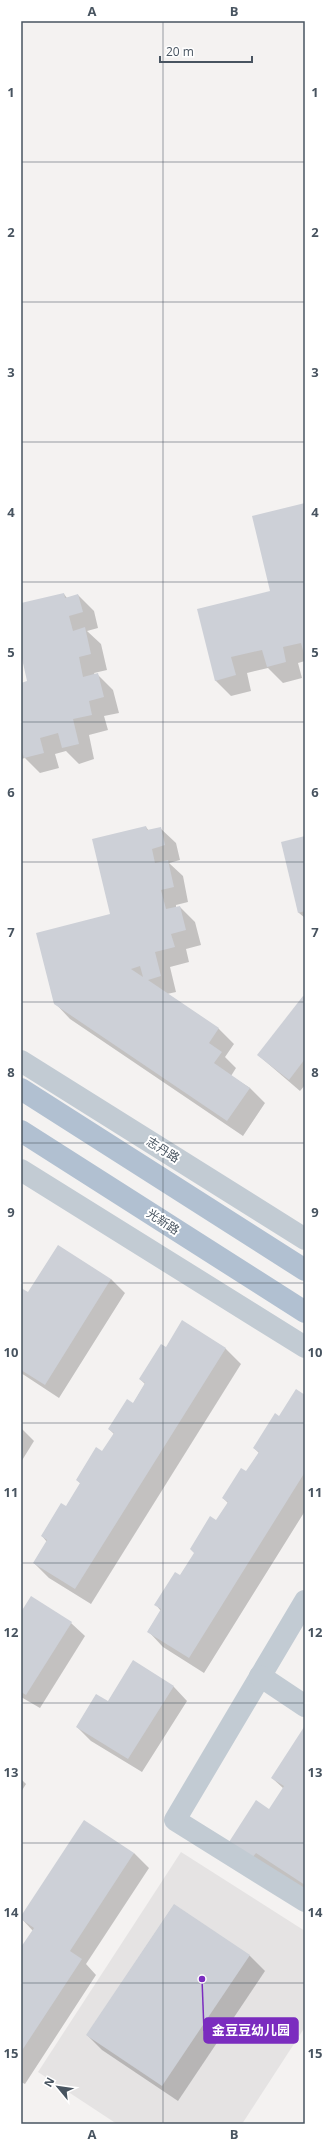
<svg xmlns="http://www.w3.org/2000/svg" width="326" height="2145" font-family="'Open Sans','Noto Sans SC',sans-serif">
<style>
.education{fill:#e5e3e3}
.shadow{fill:#0003}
.building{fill:#cdd0d7;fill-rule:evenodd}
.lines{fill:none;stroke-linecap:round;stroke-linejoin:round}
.minor{stroke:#c2cbd3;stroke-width:22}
.major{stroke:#b1c0d1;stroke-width:22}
.grid{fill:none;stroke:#485460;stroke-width:1;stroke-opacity:0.55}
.labels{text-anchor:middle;stroke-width:4;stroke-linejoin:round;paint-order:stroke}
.street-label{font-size:12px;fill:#485460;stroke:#fff}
.leader{fill:none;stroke:#7b2cbf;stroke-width:1.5}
.callout-dot{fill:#7b2cbf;stroke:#fff;stroke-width:1.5}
.callout{fill:#7b2cbf;stroke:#7b2cbf;stroke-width:1.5}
.callout-label{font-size:13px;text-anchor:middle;font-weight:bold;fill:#fff}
.neatline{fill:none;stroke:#485460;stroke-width:1.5}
.grid-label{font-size:13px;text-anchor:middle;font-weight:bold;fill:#485460}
</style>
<rect width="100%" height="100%" fill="#f4f2f1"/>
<path class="education" d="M181 1852 305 1931V2027L242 2124H117L38 2072Z"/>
<g class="shadow">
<path d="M305 504V661L298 663 302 678 283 683 268 668 247 673 251 691 231 696 215 680 271 591Z"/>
<path d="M64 594 67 598 78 595 94 611 98 628 87 631 101 644 107 670 94 673 95 675 97 674 113 690 119 713 104 716 108 730 89 735 94 759 79 764 66 751 55 754 59 768 40 773 25 758 21 759V684L28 682 21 650V604Z"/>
<path d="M146 827 149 831 160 828 176 843 180 860 169 863 183 876 188 902 176 905V908L180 907 195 922 201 945 186 949 189 962 170 967 176 992 167 994 219 1029 234 1044 225 1057 236 1068 231 1076 250 1088 265 1103 243 1136 70 1019 55 1003 111 915Z"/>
<path d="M305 837V918L299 913Z"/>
<path d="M305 998V1085L300 1091 258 1055Z"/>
<path d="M111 1279 125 1293 59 1398 21 1373V1289L28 1294Z"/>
<path d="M183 1322 226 1349 241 1364 91 1604 49 1578 34 1563 47 1542 42 1536 66 1508 81 1484 77 1480 103 1452 114 1434 109 1429 133 1404 145 1384 140 1379 166 1348Z"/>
<path d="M305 1396V1511L204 1673 163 1647 148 1631 161 1611 156 1605 180 1576 217 1521 228 1503 223 1498 246 1473 259 1453 254 1448 280 1417Z"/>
<path d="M21 1428 34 1441 21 1462Z"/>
<path d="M21 1613 71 1623 85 1636 40 1708 21 1697Z"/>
<path d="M134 1662 174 1687 187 1701 142 1772 91 1741 77 1727 108 1703Z"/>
<path d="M305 1730V1889L246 1858 270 1810 284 1789 272 1778Z"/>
<path d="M21 1779 26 1784 21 1792Z"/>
<path d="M134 1853 149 1868 86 1964 96 1975 25 2084 21 2082V1949L33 1931 21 1918Z"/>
<path d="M174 1905 250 1956 265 1971 178 2101 102 2050 87 2035Z"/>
</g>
<g class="building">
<path d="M305 503V658L301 643 283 647 286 662 267 667 262 650 231 657 236 675 215 681 197 609 270 591 252 516Z"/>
<path d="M64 593 65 598 78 594 83 612 69 616 73 631 85 627 91 654 79 657 83 677 98 673 104 697 89 701 92 715 73 719 79 744 62 748 58 733 40 738 44 753 24 758 21 747V683L27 681 21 654V603Z"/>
<path d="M146 826 147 830 161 827 165 845 152 849 155 863 168 860 174 887 161 890 166 909 180 906 186 930 171 934 175 947 155 952 161 976 148 980 219 1028 209 1043 222 1052 214 1063 250 1088 227 1121 54 1004 36 933 110 914 92 839ZM140 966 143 977 131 969Z"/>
<path d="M305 836V911L298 913 281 842Z"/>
<path d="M303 996 305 997V1059L289 1080 257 1055Z"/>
<path d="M58 1245 111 1279 45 1385 21 1370V1288L28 1292Z"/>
<path d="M182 1320 226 1348 75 1589 33 1563 47 1540 41 1536 61 1503 66 1506 80 1483 76 1480 96 1447 102 1451 114 1433 108 1429 127 1399 133 1403 145 1383 139 1379 161 1344 166 1347Z"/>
<path d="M296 1389 305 1395V1472L189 1658 147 1632 161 1609 154 1605 175 1572 180 1575 194 1553 190 1549 210 1516 216 1520 228 1502 222 1498 241 1468 246 1471 259 1452 253 1448 275 1413 279 1416Z"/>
<path d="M31 1596 72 1622 26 1695 21 1692V1612Z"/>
<path d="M133 1660 174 1686 128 1759 76 1727 96 1694 108 1701Z"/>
<path d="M304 1727 305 1728V1885L256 1853 252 1858 229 1842 256 1800 269 1809 284 1786 271 1778Z"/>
<path d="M84 1820 134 1853 70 1951 82 1959 21 2052V1947L34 1928 21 1919V1916Z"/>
<path d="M174 1904 250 1955 162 2086 86 2035Z"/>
</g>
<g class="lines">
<g class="minor">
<path d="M21 1061 305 1239"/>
<path d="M21 1170 305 1347"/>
<path d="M305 1601 175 1820 305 1901"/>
<path d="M260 1676 305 1706"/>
</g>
<g class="major">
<path d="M21 1089 305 1270"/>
<path d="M21 1131 305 1312"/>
</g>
</g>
<path class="grid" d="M163 21V2124M21 162H305M21 302H305M21 442H305M21 582H305M21 722H305M21 862H305M21 1002H305M21 1143H305M21 1283H305M21 1423H305M21 1563H305M21 1703H305M21 1843H305M21 1983H305"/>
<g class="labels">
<g class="street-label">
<text transform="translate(163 1150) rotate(32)" y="4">志丹路</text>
<text transform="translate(163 1222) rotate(33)" y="4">光新路</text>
</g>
</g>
<path class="leader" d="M202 1979L204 2031"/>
<circle class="callout-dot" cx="202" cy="1979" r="4"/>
<rect class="callout" x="204" y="2018" width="94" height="25" rx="4"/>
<g class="callout-label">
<text x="251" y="2035">金豆豆幼儿园</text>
</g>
<rect width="326" height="2145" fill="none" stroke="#ffffff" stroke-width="44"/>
<g transform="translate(58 2087) rotate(299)" stroke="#ffffff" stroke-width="3" paint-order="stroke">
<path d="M0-3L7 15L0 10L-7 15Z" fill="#485460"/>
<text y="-6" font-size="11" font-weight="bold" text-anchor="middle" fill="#485460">N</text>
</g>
<path d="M160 56v6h92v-6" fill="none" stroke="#485460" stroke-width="2"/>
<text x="166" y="56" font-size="12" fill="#485460" stroke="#ffffff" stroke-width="3" paint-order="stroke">20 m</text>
<rect x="22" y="22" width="282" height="2101" class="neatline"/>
<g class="grid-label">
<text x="92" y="16">A</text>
<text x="234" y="16">B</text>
<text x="11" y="97">1</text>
<text x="315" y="97">1</text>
<text x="11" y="237">2</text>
<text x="315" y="237">2</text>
<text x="11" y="377">3</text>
<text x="315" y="377">3</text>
<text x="11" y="517">4</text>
<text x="315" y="517">4</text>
<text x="11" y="657">5</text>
<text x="315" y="657">5</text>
<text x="11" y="797">6</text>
<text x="315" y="797">6</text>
<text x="11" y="937">7</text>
<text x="315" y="937">7</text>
<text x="11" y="1077">8</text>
<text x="315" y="1077">8</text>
<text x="11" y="1217">9</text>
<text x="315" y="1217">9</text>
<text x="11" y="1357">10</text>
<text x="315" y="1357">10</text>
<text x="11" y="1497">11</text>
<text x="315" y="1497">11</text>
<text x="11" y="1637">12</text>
<text x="315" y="1637">12</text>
<text x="11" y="1777">13</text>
<text x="315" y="1777">13</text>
<text x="11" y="1917">14</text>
<text x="315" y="1917">14</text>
<text x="11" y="2058">15</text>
<text x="315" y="2058">15</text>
<text x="92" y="2139">A</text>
<text x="234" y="2139">B</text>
</g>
</svg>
